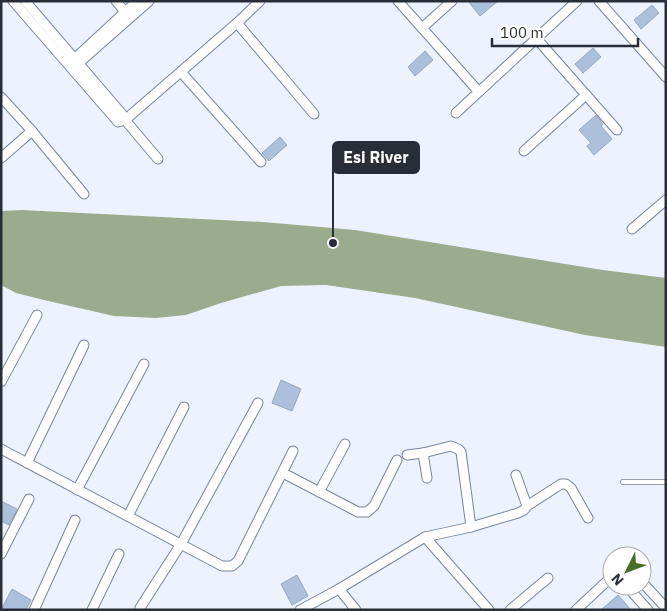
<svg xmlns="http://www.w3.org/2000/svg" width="667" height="611" font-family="'IBM Plex Sans',sans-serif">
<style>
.water{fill:#9aab8e}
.building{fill:#acbfdb;stroke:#95a6bf}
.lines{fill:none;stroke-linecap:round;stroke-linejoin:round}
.lane-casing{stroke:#75859d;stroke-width:6}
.street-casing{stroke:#75859d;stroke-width:11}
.lane{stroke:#fff;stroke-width:4.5}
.street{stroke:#fff;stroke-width:9}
.leader{fill:none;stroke:#272e38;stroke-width:2}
.callout-dot{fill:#272e38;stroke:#fff;stroke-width:2}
.callout{fill:#272e38;stroke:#272e38;stroke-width:2}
.callout-label{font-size:16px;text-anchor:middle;font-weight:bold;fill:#fff}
</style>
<rect width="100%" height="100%" fill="#ecf3fe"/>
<path class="water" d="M22 210 263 222 355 230 603 270 666 278V347L585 335 415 298 326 285 281 286 221 303 186 315 156 318 114 316 44 300 16 293 1 285V211Z"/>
<g class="building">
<path d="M468 1H498L480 16Z"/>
<path d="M652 5 659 13 641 29 634 20Z"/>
<path d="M593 48 601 57 583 73 575 64Z"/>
<path d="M425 51 433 60 415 76 408 67Z"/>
<path d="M596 115 603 124 601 126 612 139 594 155 587 146 591 143 579 130Z"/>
<path d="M280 137 287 145 269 161 262 153Z"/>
<path d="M281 380 301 389 292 411 272 403Z"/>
<path d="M1 501 17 509 9 525 1 521Z"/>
<path d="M297 575 308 596 292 605 281 584Z"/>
<path d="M12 589 31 600 26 610H1Z"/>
<path d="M618 595 631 610H601Z"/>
</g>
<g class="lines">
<defs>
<path id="lane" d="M623 482H666"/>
<g id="street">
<path d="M13 1 118 122 125 120 237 23 260 1"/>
<path d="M25 1 122 114 125 120 158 159"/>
<path d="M116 1 125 12"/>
<path d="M398 1 479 92"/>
<path d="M599 1 666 77"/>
<path d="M237 23 314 114"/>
<path d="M422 28 452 1"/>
<path d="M536 38 617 130"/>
<path d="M71 62 137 1"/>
<path d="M74 67 149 1"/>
<path d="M181 72 261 162"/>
<path d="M1 97 32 131 84 194"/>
<path d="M456 113 577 1"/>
<path d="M524 151 586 95"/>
<path d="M1 158 32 131"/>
<path d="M632 229 666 200"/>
<path d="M1 382 37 315"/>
<path d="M1 449 222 566H232L238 561 293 451"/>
<path d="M423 453 427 478"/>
<path d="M407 455 423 453 451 446 458 449 461 452 471 527"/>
<path d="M27 463 84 345"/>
<path d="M283 473 358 512H367L374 506 397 460"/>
<path d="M77 490 144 364"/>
<path d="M319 492 345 444"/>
<path d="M527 506 561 484H566L571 488 588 518"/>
<path d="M128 516 184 407"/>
<path d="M425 537 471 527 518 513 524 510 527 506 516 475"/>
<path d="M1 554 29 499"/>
<path d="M642 582 666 608"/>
<path d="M630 586 632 592 648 610"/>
<path d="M339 589 356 610"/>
<path d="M140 608 181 544 258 403"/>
<path d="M34 610 75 520"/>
<path d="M92 610 119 554"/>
<path d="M300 610 339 589 425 537 489 610"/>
<path d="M510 610 548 578"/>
<path d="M576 610 606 582 612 579"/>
</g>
</defs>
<use href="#lane" class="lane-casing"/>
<use href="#street" class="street-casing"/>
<use href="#lane" class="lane"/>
<use href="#street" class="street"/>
</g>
<path class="leader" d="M333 243L333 157"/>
<circle class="callout-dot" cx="333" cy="243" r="5"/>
<rect class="callout" x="333" y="142" width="86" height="31" rx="5"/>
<g class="callout-label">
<text x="376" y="163">Esi River</text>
</g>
<rect width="667" height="611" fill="none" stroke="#272e38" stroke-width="5"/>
<g transform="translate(627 571) rotate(228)"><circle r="24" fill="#ffffff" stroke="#a9abaf"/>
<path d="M0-4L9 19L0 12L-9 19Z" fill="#486d27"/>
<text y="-8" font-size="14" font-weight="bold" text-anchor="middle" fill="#272e38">N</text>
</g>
<path d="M492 38v8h146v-8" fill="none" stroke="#272e38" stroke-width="2.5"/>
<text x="500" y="38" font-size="15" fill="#272e38" stroke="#ffffff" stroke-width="4" paint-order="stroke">100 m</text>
</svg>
